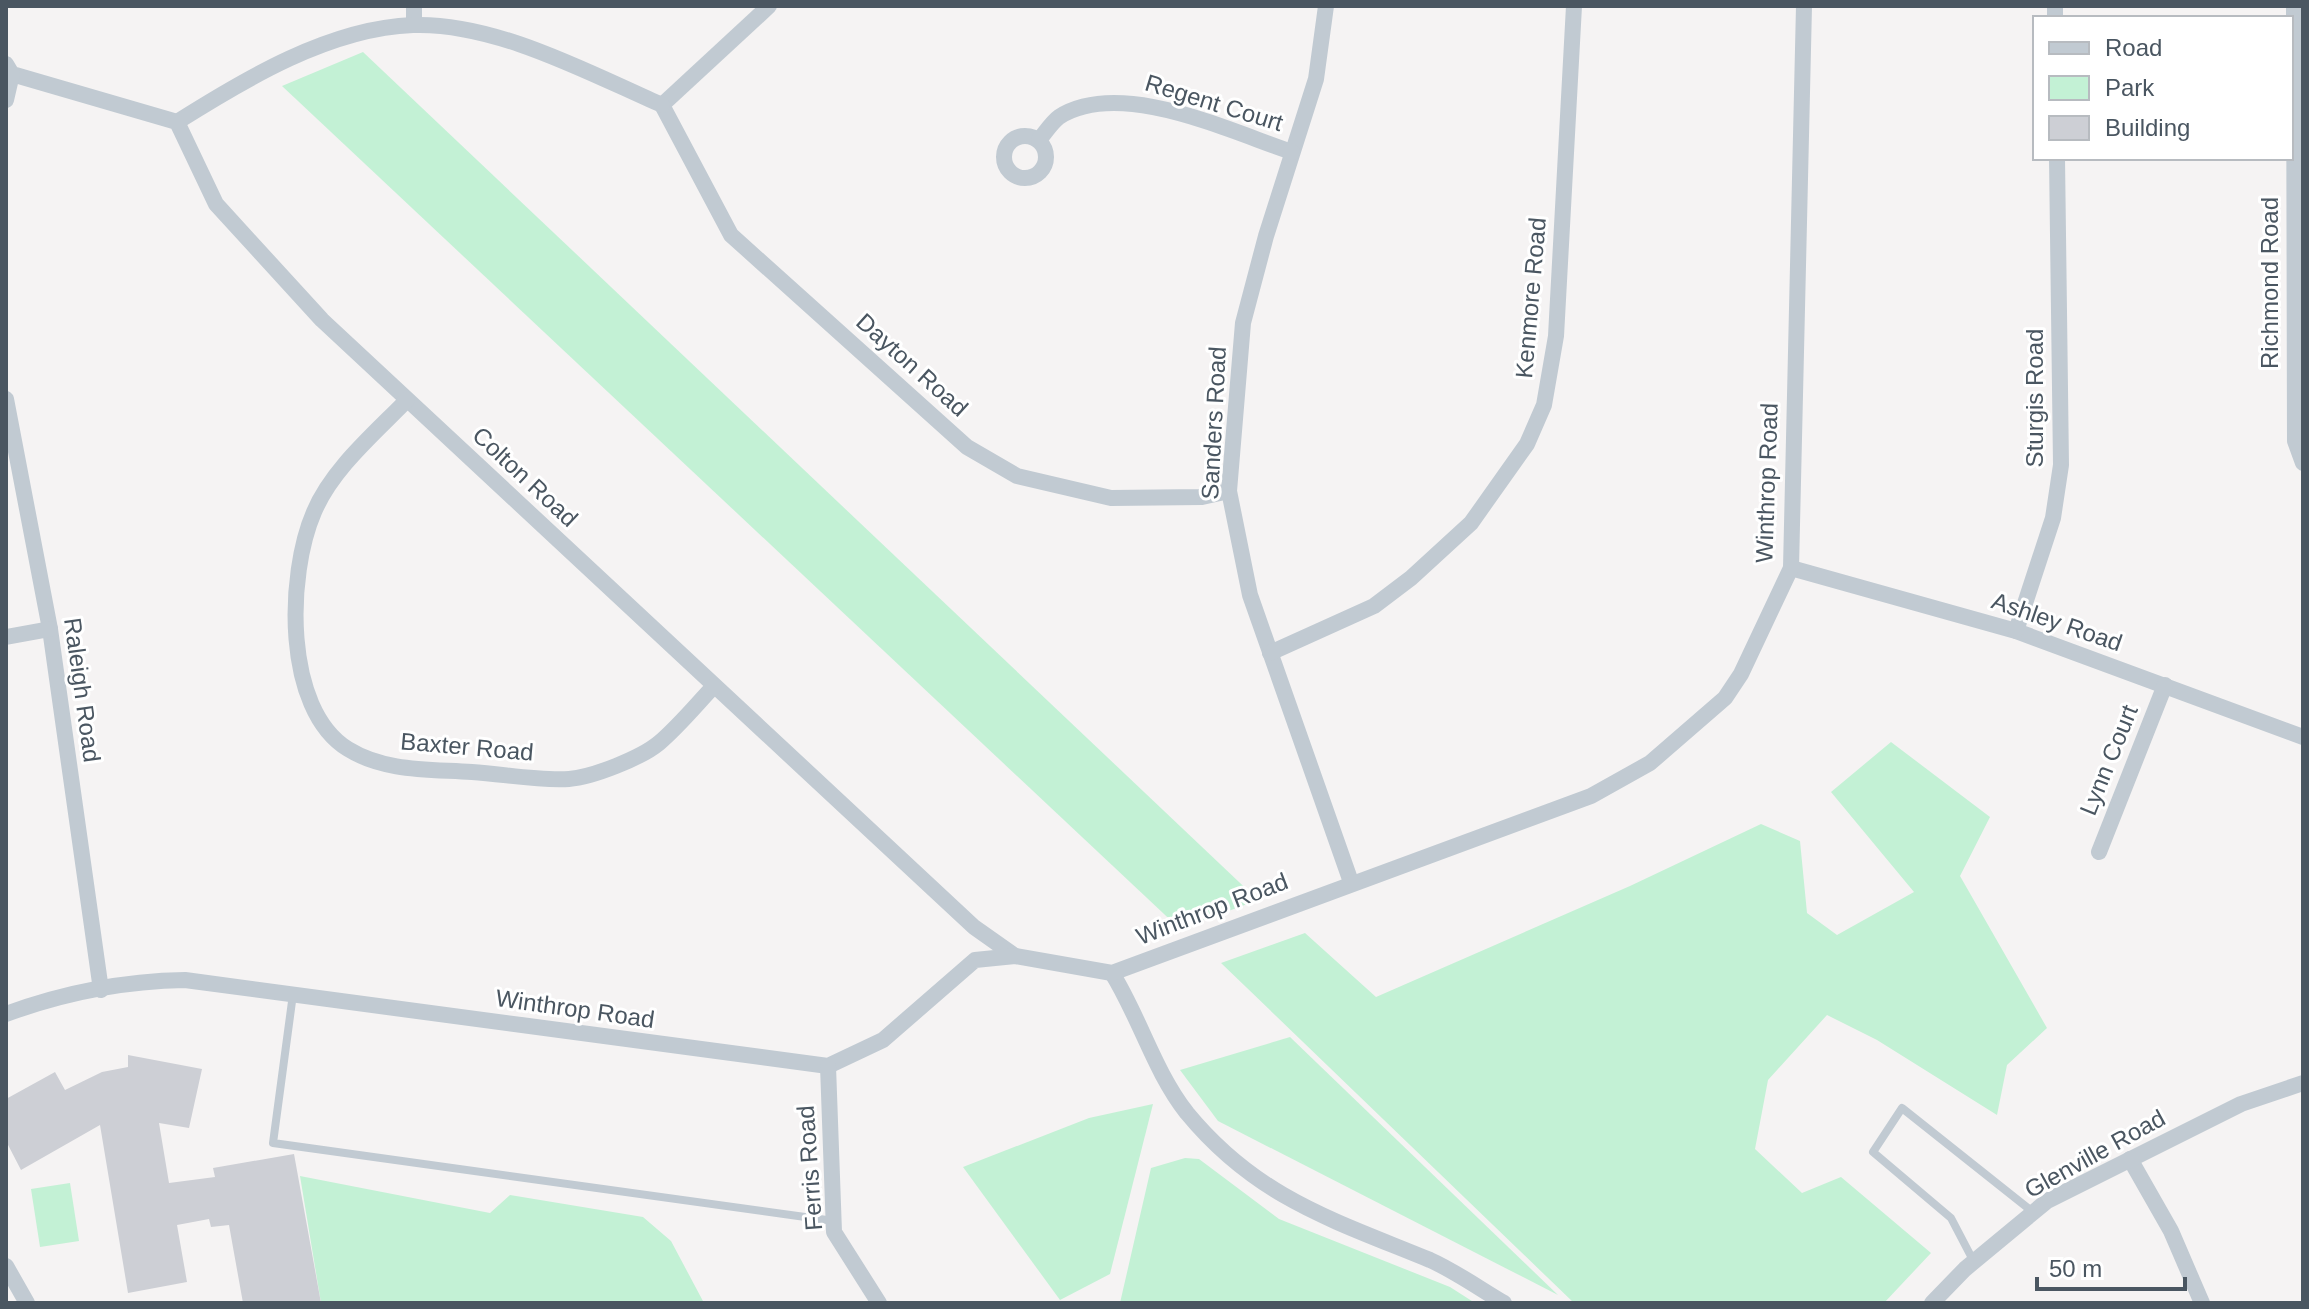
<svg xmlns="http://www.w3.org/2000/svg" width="2309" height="1309" font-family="Arial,sans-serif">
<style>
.green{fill:#c3f1d5}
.building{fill:#cdcfd5}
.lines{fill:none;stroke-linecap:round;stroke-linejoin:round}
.lane{stroke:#c1cad2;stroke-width:8}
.street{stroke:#c1cad2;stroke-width:16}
.labels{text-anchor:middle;stroke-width:6;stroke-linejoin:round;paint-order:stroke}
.street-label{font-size:24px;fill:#4a5661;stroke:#fff}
</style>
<rect width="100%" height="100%" fill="#f5f3f3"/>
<g class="green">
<path d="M363 52 1258 900 1180 929 282 86Z"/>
<path d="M1891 742 1990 817 1960 876 2047 1028 2007 1065 1997 1115 1877 1040 1827 1015 1768 1080 1755 1149 1802 1193 1841 1177 1931 1253 1884 1303H1574L1221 963 1305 933 1376 997 1630 886 1761 824 1800 841 1807 913 1837 935 1914 892 1831 792Z"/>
<path d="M1290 1037 1558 1295 1218 1121 1180 1070Z"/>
<path d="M1153 1104 1110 1274 1060 1300 963 1167 1089 1118Z"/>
<path d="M1185 1158 1199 1159 1279 1219 1450 1287 1475 1303H1120L1151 1168Z"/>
<path d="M300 1176 490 1213 510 1195 643 1217 671 1241 704 1303H321Z"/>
<path d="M70 1183 79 1241 40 1247 31 1189Z"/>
</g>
<path class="building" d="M128 1055 202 1069 189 1128 159 1123 169 1183 215 1177 213 1168 294 1154 321 1303H243L229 1225 211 1227 209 1219 177 1225 187 1282 128 1293 100 1125 21 1170 6 1141V1099L55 1072 65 1090 102 1072 128 1067Z"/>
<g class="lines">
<g class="lane">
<path d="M293 994 273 1143 834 1221"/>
<path d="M1974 1262 1951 1218 1873 1152 1902 1108 2033 1212"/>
</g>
<g class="street">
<path d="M1326 6 1316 79 1266 236 1243 323 1229 491 1250 595 1351 882"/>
<path d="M2055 6V18"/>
<path d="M2294 6 2295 441 2303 463"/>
<path d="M414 25V6"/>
<path d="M6 64 12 74 177 122 216 204 322 320 974 927 1015 956"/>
<path d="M6 100 12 74"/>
<path d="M662 105 731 235 967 447 1017 476 1111 498 1202 497 1229 491"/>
<path d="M662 105 769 6"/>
<path d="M177 122C245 79 330 28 413 25 495 22 589 73 662 105"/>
<circle cx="1025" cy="157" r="21"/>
<path d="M1039 140C1045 133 1052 122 1059 117 1120 78 1229 131 1292 152"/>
<path d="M6 399 50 629 101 990"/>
<path d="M407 400C375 433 332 469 314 512 287 574 283 709 348 749 385 772 431 769 472 772 504 774 538 781 569 779 593 777 641 758 659 743 679 726 696 705 714 686"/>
<path d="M1791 568 2016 631 2303 737"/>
<path d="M2016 631 2053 518 2061 465 2057 158"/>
<path d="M6 637 50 629"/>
<path d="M1270 653 1374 606 1411 578 1471 523 1527 444 1544 405 1556 336 1574 6"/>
<path d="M2099 852 2165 685"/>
<path d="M1112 973C1140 1018 1154 1071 1187 1113 1257 1198 1333 1220 1430 1260 1455 1271 1480 1289 1504 1303"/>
<path d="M6 1014C63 993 125 981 185 980L828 1066 883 1040 975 960 1015 956 1112 973 1591 796 1650 763 1725 698 1741 674 1791 568 1804 6"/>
<path d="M828 1066 834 1232 879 1303"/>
<path d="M2130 1159 2171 1231 2202 1303"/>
<path d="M6 1266 27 1303"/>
<path d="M1932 1303 1965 1269 2047 1201 2241 1104 2303 1083"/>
</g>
</g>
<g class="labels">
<g class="street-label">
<text transform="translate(1214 103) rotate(17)" y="8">Regent Court</text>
<text transform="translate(2270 283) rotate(-90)" y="8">Richmond Road</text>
<text transform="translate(1531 298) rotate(-85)" y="8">Kenmore Road</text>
<text transform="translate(912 365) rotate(42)" y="8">Dayton Road</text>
<text transform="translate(2035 398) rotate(-90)" y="8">Sturgis Road</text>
<text transform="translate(1214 423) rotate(-87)" y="8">Sanders Road</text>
<text transform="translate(525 477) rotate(43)" y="8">Colton Road</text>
<text transform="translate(1767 483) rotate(-88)" y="8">Winthrop Road</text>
<text transform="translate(2057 622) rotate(19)" y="8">Ashley Road</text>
<text transform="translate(82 690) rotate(82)" y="8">Raleigh Road</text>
<text transform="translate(467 747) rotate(5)" y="8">Baxter Road</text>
<text transform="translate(2109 760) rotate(-68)" y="8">Lynn Court</text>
<text transform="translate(1212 909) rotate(-21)" y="8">Winthrop Road</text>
<text transform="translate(575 1009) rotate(8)" y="8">Winthrop Road</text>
<text transform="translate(2095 1154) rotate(-29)" y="8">Glenville Road</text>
<text transform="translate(810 1168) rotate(-94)" y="8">Ferris Road</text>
</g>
</g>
<rect width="2309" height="1309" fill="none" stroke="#4a5661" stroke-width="16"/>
<rect x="2033" y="16" width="260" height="144" fill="#ffffff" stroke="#b7bbc0" stroke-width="2"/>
<rect x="2049" y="42" width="40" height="12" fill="#c1cad2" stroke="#b7bbc0" stroke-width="2"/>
<text x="2105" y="56" font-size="24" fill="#4a5661">Road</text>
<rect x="2049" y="76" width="40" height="24" fill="#c3f1d5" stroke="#b7bbc0" stroke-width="2"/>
<text x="2105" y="96" font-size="24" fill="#4a5661">Park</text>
<rect x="2049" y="116" width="40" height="24" fill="#cdcfd5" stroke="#b7bbc0" stroke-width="2"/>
<text x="2105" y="136" font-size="24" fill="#4a5661">Building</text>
<path d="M2037 1277v12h148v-12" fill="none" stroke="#4a5661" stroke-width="4"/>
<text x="2049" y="1277" font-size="24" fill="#4a5661" stroke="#ffffff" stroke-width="6" paint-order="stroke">50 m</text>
</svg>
